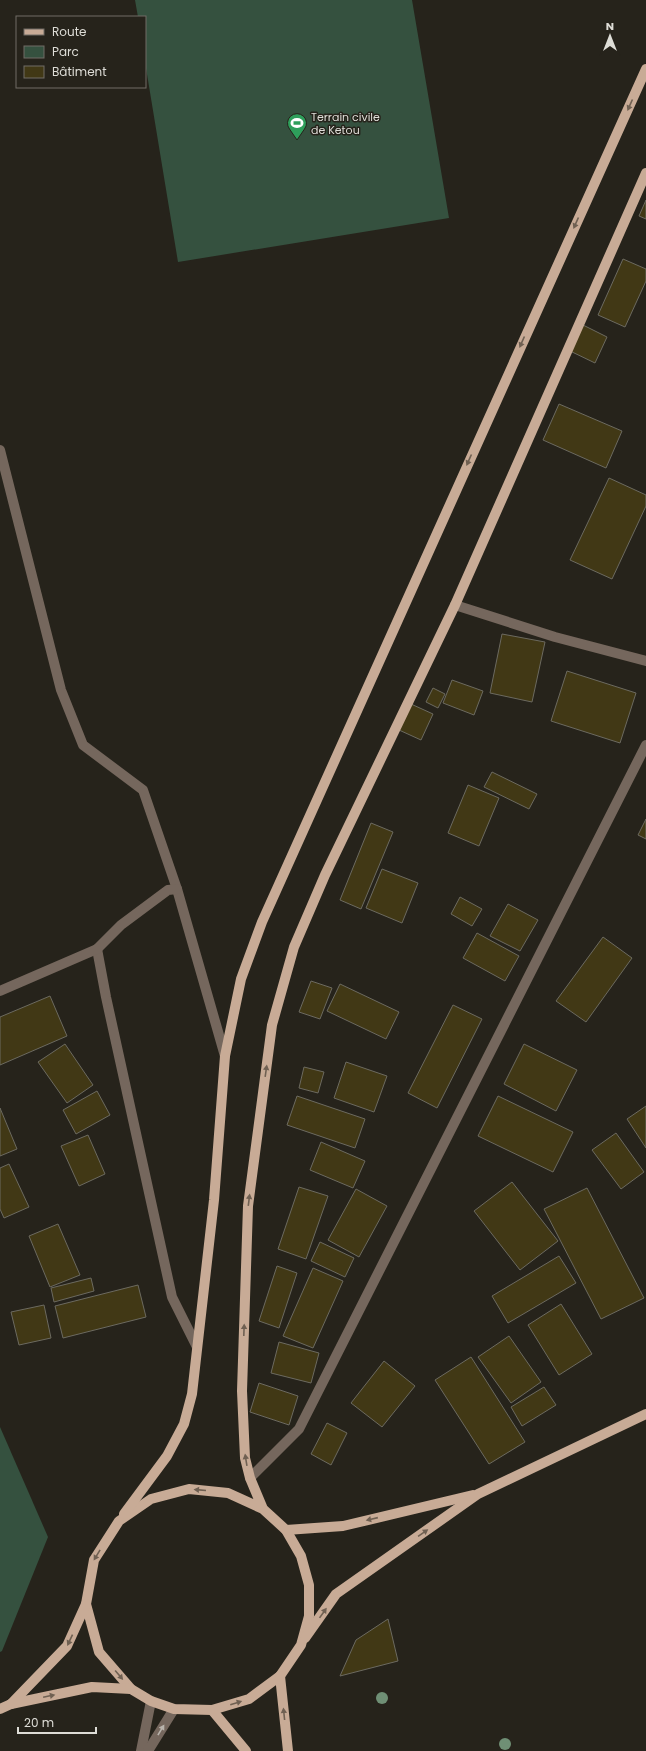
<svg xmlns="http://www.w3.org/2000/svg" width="646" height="1751" font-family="Poppins,sans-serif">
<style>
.green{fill:#35513f}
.building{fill:#413815;stroke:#6c6a60}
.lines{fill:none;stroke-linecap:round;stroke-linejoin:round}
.minor{stroke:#75675d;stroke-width:10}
.major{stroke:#c8ab96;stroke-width:10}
.tree{fill:#6f8f75}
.oneway{fill:#6f6052}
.oneway2{fill:#b9b4ac}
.labels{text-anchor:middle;stroke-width:3;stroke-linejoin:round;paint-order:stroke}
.poi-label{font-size:11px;fill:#deddd7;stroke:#26231b;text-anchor:start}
</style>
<rect width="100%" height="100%" fill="#26231b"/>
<g class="green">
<path d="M135 0H412L449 218 178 262 145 62V17H138Z"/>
<path d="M0 1427 48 1537 2 1651 0 1652Z"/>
</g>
<g class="building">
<path d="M646 200V219L639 216Z"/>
<path d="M623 259 646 269V281L625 327 598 315Z"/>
<path d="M581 324 607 337 595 363 568 350Z"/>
<path d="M559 404 622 431 606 468 543 440Z"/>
<path d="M609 478 646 495V506L612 579 570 560Z"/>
<path d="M502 634 545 642 532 702 490 693Z"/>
<path d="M567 671 636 693 620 743 551 721Z"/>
<path d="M452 680 483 691 474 715 443 703Z"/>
<path d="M433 688 445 694 438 708 426 702Z"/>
<path d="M411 704 433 714 421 740 399 730Z"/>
<path d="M492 772 537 794 529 809 484 787Z"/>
<path d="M468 785 499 798 479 846 448 833Z"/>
<path d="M646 819V839L638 835Z"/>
<path d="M371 823 393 832 361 909 340 900Z"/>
<path d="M382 869 418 883 402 923 366 908Z"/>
<path d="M460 897 482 909 472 926 451 914Z"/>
<path d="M508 904 538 920 520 951 490 936Z"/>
<path d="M477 933 519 956 505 981 463 958Z"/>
<path d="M603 937 632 958 586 1022 556 1001Z"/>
<path d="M311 981 332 988 320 1019 299 1012Z"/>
<path d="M340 984 399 1012 386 1039 327 1011Z"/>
<path d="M50 996 67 1036 0 1065V1017Z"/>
<path d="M453 1005 482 1019 437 1108 408 1093Z"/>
<path d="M65 1044 93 1085 67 1103 38 1062Z"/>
<path d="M524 1044 577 1070 556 1111 504 1084Z"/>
<path d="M346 1062 387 1076 374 1112 334 1098Z"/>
<path d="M304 1067 324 1072 318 1093 299 1088Z"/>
<path d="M97 1091 110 1115 76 1134 63 1110Z"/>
<path d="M297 1096 365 1119 355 1148 287 1125Z"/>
<path d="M498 1096 573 1132 553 1172 478 1136Z"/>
<path d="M646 1106V1148L627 1119Z"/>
<path d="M0 1108 17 1149 0 1156Z"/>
<path d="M616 1133 644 1172 621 1189 592 1150Z"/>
<path d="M88 1135 105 1174 79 1186 61 1146Z"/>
<path d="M321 1142 365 1161 353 1188 310 1170Z"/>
<path d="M9 1164 29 1207 4 1218 0 1209V1168Z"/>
<path d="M512 1182 558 1241 520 1270 474 1211Z"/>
<path d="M299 1187 328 1196 306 1259 278 1249Z"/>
<path d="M587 1188 644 1298 601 1319 544 1209Z"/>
<path d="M356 1189 387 1206 359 1257 328 1240Z"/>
<path d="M58 1224 80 1275 50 1287 29 1236Z"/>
<path d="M320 1242 354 1258 345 1277 311 1261Z"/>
<path d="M559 1256 576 1283 508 1323 492 1296Z"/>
<path d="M277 1266 297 1273 279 1328 259 1321Z"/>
<path d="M313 1268 343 1281 313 1348 283 1336Z"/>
<path d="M91 1278 94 1291 54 1302 51 1288Z"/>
<path d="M138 1285 146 1317 63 1338 55 1306Z"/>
<path d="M561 1304 592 1354 559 1375 528 1325Z"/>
<path d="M44 1305 51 1338 19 1345 11 1312Z"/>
<path d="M509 1336 541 1382 511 1403 478 1357Z"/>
<path d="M279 1342 319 1353 311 1383 271 1373Z"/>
<path d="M471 1357 525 1442 489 1464 435 1380Z"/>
<path d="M384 1361 415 1386 382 1427 351 1403Z"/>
<path d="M259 1383 298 1396 289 1425 250 1412Z"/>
<path d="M544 1387 556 1405 522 1426 511 1407Z"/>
<path d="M327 1423 347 1433 331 1465 311 1454Z"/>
<path d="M388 1619 398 1661 340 1676 356 1640Z"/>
</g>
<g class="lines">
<g class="minor">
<path d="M0 450 61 690 83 745 143 790 177 889 225 1056"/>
<path d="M455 605 555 637 646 661"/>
<path d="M97 949 106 997 172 1297 197 1347"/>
<path d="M0 991 97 949 121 925 168 890 177 889"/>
<path d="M250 1478 299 1429 646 745"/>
<path d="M141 1751 151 1701"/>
<path d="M148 1751 174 1709"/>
</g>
<g class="major">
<path d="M263 1509 228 1493 189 1489 151 1499 119 1521 94 1560 86 1604 99 1652 131 1689 151 1701 174 1709 212 1710 249 1699 280 1676 301 1645 309 1616V1585L301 1556 286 1530 263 1509 250 1478 245 1458 242 1391 248 1206 272 1025 294 947 325 875 455 605 646 173"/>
<path d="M124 1514 167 1456 184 1424 192 1394 214 1200 225 1056 241 979 262 922 646 69"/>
<path d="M286 1530 343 1526 473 1495"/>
<path d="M305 1638 336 1594 478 1494 646 1414"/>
<path d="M280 1676 288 1751"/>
<path d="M11 1704 67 1646 86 1604"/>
<path d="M0 1709 11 1704 92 1687 131 1689"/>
<path d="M212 1710 246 1751"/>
</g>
</g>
<g class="tree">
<circle cx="382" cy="1698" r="6"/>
<circle cx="505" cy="1744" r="6"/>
</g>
<defs><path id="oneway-solid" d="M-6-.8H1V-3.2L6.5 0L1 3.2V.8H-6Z"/></defs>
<g class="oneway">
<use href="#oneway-solid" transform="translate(630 105) rotate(114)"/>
<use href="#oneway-solid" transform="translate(576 223) rotate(114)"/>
<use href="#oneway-solid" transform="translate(522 342) rotate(114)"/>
<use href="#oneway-solid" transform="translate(469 460) rotate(114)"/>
<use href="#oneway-solid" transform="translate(266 1071) rotate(-82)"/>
<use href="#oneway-solid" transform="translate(249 1200) rotate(-83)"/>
<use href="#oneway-solid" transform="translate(244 1330) rotate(-88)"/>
<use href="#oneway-solid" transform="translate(246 1460) rotate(-99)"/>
<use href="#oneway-solid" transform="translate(200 1490) rotate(-175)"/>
<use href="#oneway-solid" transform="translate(372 1519) rotate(167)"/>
<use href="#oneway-solid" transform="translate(423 1533) rotate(-35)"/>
<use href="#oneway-solid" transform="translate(97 1555) rotate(121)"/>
<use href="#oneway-solid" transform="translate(323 1613) rotate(-55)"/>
<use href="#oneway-solid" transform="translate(70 1640) rotate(115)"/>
<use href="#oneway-solid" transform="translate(119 1675) rotate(50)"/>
<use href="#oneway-solid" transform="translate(49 1696) rotate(-12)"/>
<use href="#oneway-solid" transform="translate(236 1703) rotate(-17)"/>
<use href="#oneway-solid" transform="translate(284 1714) rotate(-96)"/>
</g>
<use class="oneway2" href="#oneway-solid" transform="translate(161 1730) rotate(-59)"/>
<defs>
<symbol id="stadium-pin" viewBox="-11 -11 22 30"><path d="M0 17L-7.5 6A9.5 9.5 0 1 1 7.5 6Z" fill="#2e9e5b" stroke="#26231b"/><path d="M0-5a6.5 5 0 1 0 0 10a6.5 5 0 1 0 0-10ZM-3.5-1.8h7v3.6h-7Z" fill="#fff"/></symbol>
</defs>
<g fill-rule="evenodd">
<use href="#stadium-pin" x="286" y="112" width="22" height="30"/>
</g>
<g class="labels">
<g class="poi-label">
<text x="311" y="121">Terrain civile<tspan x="311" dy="13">de Ketou</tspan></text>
</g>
</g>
<rect x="16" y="16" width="130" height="72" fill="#26231b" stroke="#706d66"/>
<rect x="24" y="29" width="20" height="6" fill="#c8ab96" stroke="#706d66"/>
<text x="52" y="36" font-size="12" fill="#deddd7">Route</text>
<rect x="24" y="46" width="20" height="12" fill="#35513f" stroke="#706d66"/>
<text x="52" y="56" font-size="12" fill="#deddd7">Parc</text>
<rect x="24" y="66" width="20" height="12" fill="#413815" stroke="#706d66"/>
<text x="52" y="76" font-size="12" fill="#deddd7">Bâtiment</text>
<g transform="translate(610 36)" stroke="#26231b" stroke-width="3" paint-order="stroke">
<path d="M0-3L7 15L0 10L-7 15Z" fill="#deddd7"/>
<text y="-6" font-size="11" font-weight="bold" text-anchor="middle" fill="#deddd7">N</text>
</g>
<path d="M18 1727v6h78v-6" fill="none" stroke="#deddd7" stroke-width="2"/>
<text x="24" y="1727" font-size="12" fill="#deddd7" stroke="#26231b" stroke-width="3" paint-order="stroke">20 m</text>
</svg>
